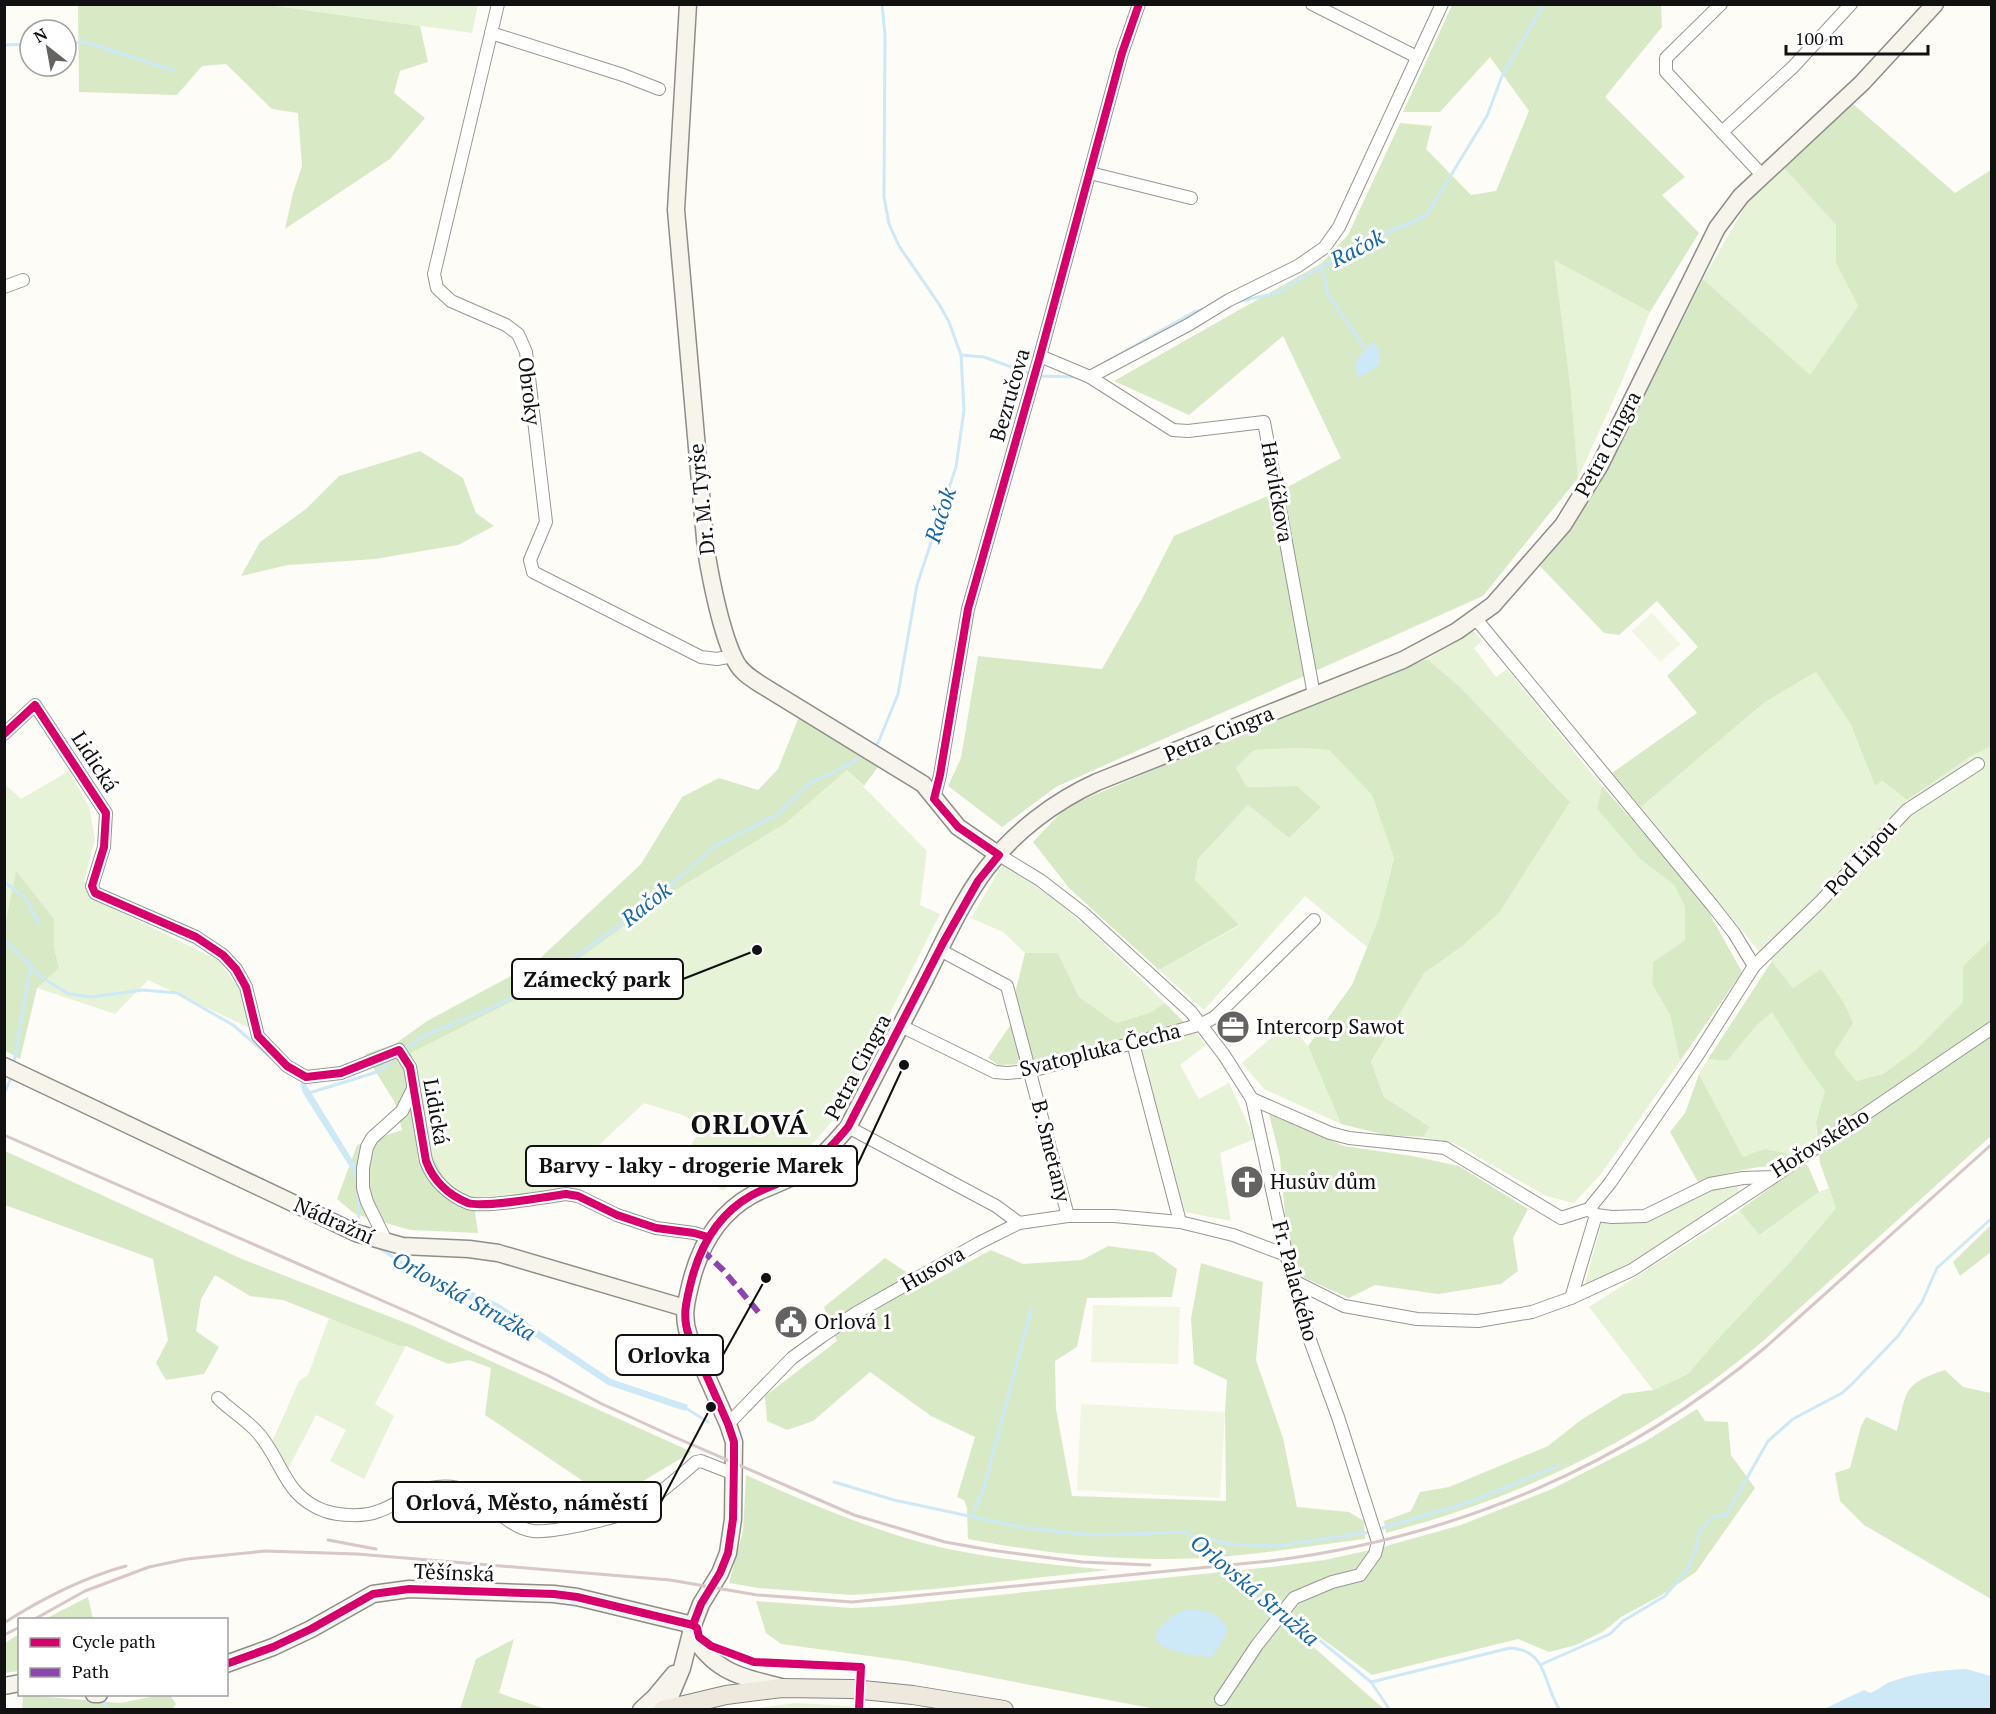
<svg xmlns="http://www.w3.org/2000/svg" width="1996" height="1714" font-family="'PT Serif',serif">
<style>
.green{fill:#e7f3d7}
.forest{fill:#d8eac5}
.pitch{fill:#f0f6e1}
.water{fill:#cde8f7}
.lines{fill:none;stroke-linecap:round;stroke-linejoin:round}
.stream{stroke:#cde8f7;stroke-width:3}
.street-casing{stroke:#979795;stroke-width:14}
.secondary-casing{stroke:#8e8d8b;stroke-width:19}
.primary-casing{stroke:#858482;stroke-width:20}
.street{stroke:#fffffe;stroke-width:12}
.secondary{stroke:#f6f4eb;stroke-width:16}
.primary{stroke:#ede9dc;stroke-width:18}
.rail{stroke:#d9c6c7;stroke-width:3}
.quiet{stroke:#8e44ad;stroke-width:6;stroke-dasharray:12 6;stroke-linecap:butt}
.cycleway-casing{stroke:#fff;stroke-width:11}
.cycleway{stroke:#d6006c;stroke-width:8}
.labels{text-anchor:middle;stroke-width:6;stroke-linejoin:round;paint-order:stroke}
.street-label{font-size:21px;fill:#111;stroke:#fff}
.poi-label{font-size:21px;fill:#111;stroke:#fff;text-anchor:start}
.water-label{font-size:22px;font-style:italic;fill:#1768a6;stroke:#fff}
.district-label{font-size:27px;font-weight:bold;letter-spacing:1.5px;fill:#111;stroke:#fff}
.leader{fill:none;stroke:#111;stroke-width:2}
.callout-dot{fill:#111;stroke:#fff;stroke-width:2}
.callout{fill:#fff;stroke:#111;stroke-width:2}
.callout-label{font-size:22px;text-anchor:middle;font-weight:bold;fill:#111}
</style>
<rect width="100%" height="100%" fill="#fdfcf7"/>
<g class="green">
<path d="M269 5H478L472 33Z"/>
<path d="M1784 168 1836 225V263L1858 306 1810 376 1703 279 1751 196Z"/>
<path d="M1553 259 1650 312 1622 381 1578 478 1571 391Z"/>
<path d="M1472 630 1482 641 1474 648 1496 677 1507 669 1602 786 1597 809 1640 859 1674 885 1685 907V940L1653 962 1652 984 1670 1015 1680 1061 1601 1174 1574 1203 1546 1196 1456 1144 1423 1137 1430 1127 1384 1097 1371 1063 1424 972 1461 947 1499 913 1570 802 1460 687 1427 659 1460 640Z"/>
<path d="M1816 672 1851 725 1875 786 1881 781 1907 800 1970 757 1991 746V939L1963 966V1002L1917 1049 1883 1074 1856 1081 1834 1053 1822 969 1793 988 1772 961 1762 955 1641 807 1765 702Z"/>
<path d="M1300 748 1329 750 1372 795 1394 857 1378 920 1367 947 1305 896 1204 1010 1159 970 1239 926 1195 880 1198 859 1248 805 1289 838 1321 807 1297 786 1247 787 1236 768 1254 750Z"/>
<path d="M847 770 927 851 920 905 940 914 842 1109 817 1139 799 1156 734 1183 722 1191 687 1151 698 1134 693 1121 683 1115 644 1103 597 1147 578 1188 473 1198 447 1183 428 1149 410 1053 542 986 661 899 786 823Z"/>
<path d="M69 771 89 807 95 839 84 881 100 902 218 960 238 987 254 1030 148 980 115 1014 37 988 59 968 54 947V919L16 872 5 925 4 788 5 784 21 799Z"/>
<path d="M1003 864 1055 900 1090 930 1165 1003 1149 1013 1116 1023 1079 997 1058 953H1025L1003 932 971 918Z"/>
<path d="M1772 1011 1801 1058 1826 1091 1816 1122 1817 1140 1793 1158 1743 1157 1699 1074 1708 1059 1727 1061 1757 1025Z"/>
<path d="M1288 1023 1308 1046 1341 1124 1264 1089 1242 1063Z"/>
<path d="M1196 1032 1206 1045 1180 1065 1199 1099 1229 1083 1255 1139 1220 1153 1231 1221 1185 1212 1140 1047Z"/>
<path d="M1737 1187 1739 1191 1632 1264 1585 1284 1602 1221 1633 1223 1651 1219 1713 1189Z"/>
<path d="M1829 1188 1836 1208 1792 1260 1716 1341 1688 1374 1653 1390 1589 1307 1739 1211 1761 1235 1819 1192Z"/>
<path d="M329 1318 399 1346H406L375 1404 394 1416 364 1479 330 1461 346 1430 316 1415 288 1469 272 1442 299 1381 308 1375Z"/>
<path d="M796 1703 899 1709H903H751Z"/>
</g>
<g class="forest">
<path d="M269 5 420 26 428 62 400 71 394 93 425 118 390 159 285 229 293 193 302 166 298 113 272 109 226 64 202 66 177 95 79 92 78 5Z"/>
<path d="M1452 5H1661L1662 27 1605 97 1685 177 1662 195 1699 233 1650 312 1554 260 1571 391 1578 478 1483 596 1056 787 1002 827 948 786 961 758 978 656 1102 669 1143 597 1174 536 1284 489 1341 458 1283 336 1189 415 1114 381 1322 263 1348 235 1400 123 1432 126 1426 149 1471 195 1496 191 1529 111 1490 57 1440 112H1403Z"/>
<path d="M1852 103 1955 193 1991 170V746L1970 757 1907 800 1882 781 1875 786 1851 725 1816 672 1765 702 1641 807 1612 773 1697 713 1667 676 1698 647 1657 601 1619 635 1604 633 1539 565 1573 524 1608 469 1703 279 1810 375 1858 306 1836 263V225L1784 168Z"/>
<path d="M420 451 463 478 476 513 494 526 458 545 375 559 288 565 241 576 260 542 306 509 339 476Z"/>
<path d="M1427 659 1460 687 1570 802 1499 913 1461 947 1424 973 1371 1062 1384 1097 1430 1127 1423 1137 1385 1135 1341 1124 1308 1046 1352 985 1378 920 1394 858 1372 795 1329 750 1300 748 1254 750 1236 768 1247 787 1297 786 1321 807 1289 838 1248 805 1198 859 1195 880 1239 925 1159 970 1069 888 1033 842 1066 807 1174 761Z"/>
<path d="M800 714 880 764 864 786 847 770 786 823 661 899 542 986 411 1053 414 1064 429 1149 447 1183 473 1198 478 1233 410 1230 355 1214 337 1199 357 1145 402 1130 395 1103 365 1054 395 1044 427 1021 535 963 641 864 682 797 719 778 758 790 778 769Z"/>
<path d="M1602 786 1666 858 1707 909 1742 972 1680 1061 1670 1015 1652 984 1653 962 1685 940V907L1674 885 1640 859 1597 809Z"/>
<path d="M16 871 54 919V947L59 968 37 988 20 1059 4 1050 5 925Z"/>
<path d="M1991 939V1136L1763 1341C1652 1435 1527 1496 1386 1533L1384 1521 1411 1511 1420 1492 1449 1487 1548 1446 1581 1420 1623 1394 1653 1390 1688 1374 1716 1341 1792 1260 1836 1208 1820 1163 1816 1122 1825 1091 1801 1058 1772 1012 1757 1025 1727 1061 1708 1059 1772 961 1793 988 1821 969 1844 1003 1853 1023 1834 1053 1856 1081 1883 1074 1917 1049 1963 1002V966Z"/>
<path d="M1025 953H1058L1079 997 1116 1023 1149 1013 1165 1003 1184 1022 1023 1064 998 1065 988 1058 1016 1017V989Z"/>
<path d="M1699 1074 1743 1157 1765 1149 1785 1153 1808 1166 1819 1192 1760 1235 1739 1211 1797 1168C1763 1162 1730 1172 1698 1182L1670 1132 1685 1113Z"/>
<path d="M1269 1114 1344 1146 1412 1156 1459 1166 1528 1209 1513 1238 1518 1271 1501 1284 1438 1294 1375 1285 1349 1298 1298 1275 1286 1226 1280 1158Z"/>
<path d="M5 1151 242 1259 411 1325 692 1452 611 1500 485 1415 491 1368 469 1360 448 1364 406 1346H399L283 1300 250 1296 215 1275 201 1299 196 1331 219 1347 204 1374 166 1380 156 1363 168 1340 153 1259 5 1205Z"/>
<path d="M1991 1225V1252L1960 1276 1953 1262Z"/>
<path d="M1108 1246 1153 1252 1177 1269 1172 1297 1087 1298 1077 1347 1055 1361 1056 1409 1072 1496 1226 1501 1225 1412 1227 1380 1194 1364 1191 1319 1201 1263 1263 1282 1256 1360 1283 1438 1297 1507 1349 1512 1364 1521 1365 1539C1317 1545 1268 1553 1219 1557 1136 1563 1050 1555 968 1539L967 1508 964 1500 957 1497 975 1437 931 1416 870 1372 813 1421 787 1430 767 1421 765 1396 837 1341 824 1307 885 1258 926 1285 991 1250 1023 1264 1082 1260Z"/>
<path d="M1945 1370 1963 1387 1991 1393V1599L1864 1525 1840 1501 1835 1473 1850 1468 1861 1426 1866 1417 1897 1431C1907 1391 1902 1384 1945 1370Z"/>
<path d="M1697 1409 1705 1421 1728 1422 1731 1455 1755 1488 1696 1572 1660 1596 1621 1617 1604 1631 1576 1645 1549 1652 1518 1639 1372 1675 1299 1622 1293 1629 1384 1709H1155L906 1661 781 1644 766 1633 756 1601 852 1608 890 1606 1271 1567 1325 1560 1379 1548 1461 1525 1552 1489 1646 1441Z"/>
<path d="M746 1475C810 1504 875 1532 944 1548 999 1560 1054 1565 1109 1570L934 1589 852 1595 758 1588 729 1583 743 1531Z"/>
<path d="M88 1597 93 1619H45Z"/>
<path d="M19 1634V1671L5 1673V1643Z"/>
<path d="M514 1639 499 1693 545 1709H460L476 1659Z"/>
<path d="M23 1695 121 1703 160 1695H170L176 1704 172 1710H22Z"/>
</g>
<g class="pitch">
<path d="M1652 613 1680 644 1660 662 1632 631Z"/>
<path d="M1093 1305 1180 1307 1178 1364 1091 1362Z"/>
<path d="M1081 1404 1225 1412 1220 1498 1077 1490Z"/>
</g>
<g class="water">
<path d="M1374 341 1379 351 1380 363 1371 371 1358 378 1355 361Z"/>
<path d="M304 1081 358 1169 356 1172H353L303 1093 300 1084Z"/>
<path d="M452 1287 470 1291 499 1304 611 1379 688 1405 685 1411 608 1385 510 1320 458 1294 451 1293Z"/>
<path d="M1189 1609C1207 1610 1218 1612 1227 1629L1225 1637 1212 1657C1194 1655 1169 1654 1155 1640 1157 1624 1174 1614 1189 1609Z"/>
<path d="M1966 1669 1991 1676V1709H1824L1864 1690 1870 1693C1879 1690 1884 1684 1890 1682 1914 1673 1941 1670 1966 1669Z"/>
</g>
<g class="lines">
<g class="stream">
<path d="M882 4 885 35 884 197 889 224 899 246 939 304 949 322 961 355"/>
<path d="M66 43 85 42 173 70"/>
<path d="M4 45 30 44"/>
<path d="M1322 268 1328 295 1367 351"/>
<path d="M1237 302 1276 293 1363 243 1426 216 1487 116 1502 76 1544 4"/>
<path d="M1097 367 1194 312 1205 309"/>
<path d="M1037 376 1078 377"/>
<path d="M874 747 878 743 898 694 917 585 956 467 964 410 961 355 984 357 1031 374"/>
<path d="M4 882 25 897 39 924"/>
<path d="M4 939 41 977 69 994 91 997 143 990 177 993 233 1025 268 1055"/>
<path d="M404 1051 425 1035 492 1008 533 986 646 907 715 846 777 815 809 784 852 763 864 754"/>
<path d="M14 1063 31 964"/>
<path d="M309 1093 377 1072 396 1057"/>
<path d="M4 1094 12 1076"/>
<path d="M354 1169 357 1183"/>
<path d="M358 1192 359 1228"/>
<path d="M376 1246 442 1289 455 1292"/>
<path d="M684 1407 708 1422"/>
<path d="M834 1482 894 1500 1025 1528 1094 1535 1187 1532 1227 1563 1280 1613"/>
<path d="M972 1515 983 1491 1031 1310"/>
<path d="M1376 1530 1470 1502 1558 1466"/>
<path d="M1198 1537 1231 1544 1278 1546 1370 1532"/>
<path d="M1285 1616 1312 1634 1371 1682 1510 1648C1549 1650 1543 1686 1560 1710"/>
<path d="M91 1618V1620"/>
<path d="M1542 1664 1610 1634 1623 1621 1665 1596 1687 1570 1697 1546 1700 1530 1713 1517 1726 1515 1768 1441 1793 1419 1842 1393 1852 1384 1898 1336 1922 1302 1937 1268 1992 1218"/>
<path d="M1371 1682 1390 1710"/>
<path d="M104 1696 106 1710"/>
</g>
<defs>
<g id="street">
<path d="M498 4 434 274 437 288 451 301 506 325 518 334 526 352 546 522 530 560 533 572 701 657 717 659 733 656"/>
<path d="M1312 4 1417 57"/>
<path d="M1721 4 1666 58V72L1762 175"/>
<path d="M491 33 623 75 659 89"/>
<path d="M1722 132 1793 67 1851 4"/>
<path d="M1090 173 1191 198"/>
<path d="M4 287 23 280"/>
<path d="M1040 356 1090 377 1173 430 1188 431 1264 422 1314 695"/>
<path d="M1090 377 1188 325 1229 300 1298 266 1324 248 1339 227 1442 4"/>
<path d="M4 734 35 705 106 813 104 847 92 886 95 893 196 937 223 955 236 969 246 987 258 1036 287 1066 306 1077 341 1073 399 1050 410 1067 426 1161C433 1180 448 1195 468 1203 484 1208 546 1197 566 1194L578 1196 617 1215 656 1228 694 1233 708 1237"/>
<path d="M934 799 940 775 968 609 1040 356 1122 53 1139 4"/>
<path d="M999 855 1040 880 1083 913 1191 1012 1224 1055 1252 1099 1292 1280 1307 1332 1338 1417 1378 1542 1375 1554 1360 1575 1332 1582 1294 1598 1257 1645 1221 1699"/>
<path d="M940 950 1007 986 1068 1216"/>
<path d="M1754 966 1819 903 1907 810 1978 764"/>
<path d="M901 1026 995 1072 1007 1073 1031 1071 1202 1024 1215 1017 1314 920"/>
<path d="M1133 1043 1180 1222"/>
<path d="M1252 1099 1330 1133 1349 1138 1445 1148 1561 1218 1589 1209 1610 1183 1697 1056 1754 966 1734 933 1712 905 1476 619"/>
<path d="M848 1127 996 1206 1019 1223"/>
<path d="M1596 1215 1612 1217 1645 1216 1710 1184 1743 1178 1773 1177 1992 1028"/>
<path d="M387 1243 367 1202 363 1188V1168L367 1147 372 1138 402 1111 413 1089"/>
<path d="M1292 1280 1344 1306 1417 1319 1478 1321 1532 1312 1571 1298 1596 1215 1591 1211"/>
<path d="M1571 1298 1632 1270 1772 1178"/>
<path d="M218 1398C231 1411 247 1420 259 1434 284 1464 284 1496 325 1511 340 1516 365 1517 379 1511 399 1504 414 1489 437 1487 472 1483 483 1505 508 1520 515 1525 525 1530 533 1531 555 1533 624 1517 643 1505 662 1492 679 1477 696 1462L701 1461 734 1474"/>
<path d="M728 1424 792 1358 821 1337 856 1313 979 1243 1019 1223 1068 1216H1114L1180 1222 1233 1235 1286 1255"/>
</g>
<g id="secondary">
<path d="M688 4 676 210 706 550C711 581 722 636 736 662 741 672 751 678 760 684L923 784 958 827 999 855"/>
<path d="M4 1066 356 1233 402 1246 469 1249 498 1253 685 1308"/>
<path d="M691 1632C713 1672 739 1676 781 1687"/>
<path d="M226 1664 273 1647 311 1629 373 1594 409 1589 554 1594 577 1597 693 1625"/>
<path d="M4 1686 20 1683"/>
<path d="M94 1694H99"/>
<path d="M665 1709 682 1668 693 1625 701 1604 720 1573 728 1553 733 1519 734 1442 728 1424 689 1336C682 1317 686 1302 691 1282 700 1246 718 1214 752 1195 767 1187 784 1182 798 1174 818 1162 834 1144 848 1127 874 1077 900 1027 926 977 944 941 962 901 986 869 1014 832 1055 801 1097 782L1403 660 1457 631 1493 605 1563 525 1600 465 1717 228 1741 196 1862 83 1935 4"/>
<path d="M641 1710 654 1698 674 1674"/>
</g>
<path id="primary" d="M663 1710 726 1695 782 1688 852 1689 913 1695 1004 1710"/>
</defs>
<use href="#street" class="street-casing"/>
<use href="#secondary" class="secondary-casing"/>
<use href="#primary" class="primary-casing"/>
<use href="#street" class="street"/>
<use href="#secondary" class="secondary"/>
<use href="#primary" class="primary"/>
<g class="rail">
<path d="M4 1135 415 1315 547 1375 602 1404 672 1436 854 1515 945 1542 990 1550 1082 1562 1150 1565"/>
<path d="M328 1540 376 1549"/>
<path d="M33 1620 85 1591 149 1567 187 1559 265 1551 357 1554 670 1580 757 1595 852 1602 1270 1561C1454 1538 1625 1466 1767 1346L1992 1144"/>
<path d="M4 1623C43 1598 82 1578 126 1566"/>
<path d="M4 1635 20 1627"/>
</g>
<path class="quiet" d="M702 1250 723 1270 760 1314 757 1315"/>
<defs>
<g id="cycleway">
<path d="M4 734 35 705 106 813 104 847 92 886 95 893 196 937 223 955 236 969 246 987 258 1036 287 1066 306 1077 341 1073 399 1050 410 1067 426 1161C433 1180 448 1195 468 1203 484 1208 546 1197 566 1194L578 1196 617 1215 656 1228 694 1233 708 1237"/>
<path d="M693 1625 701 1604 720 1573 728 1553 733 1519 734 1463V1442L728 1424 689 1336C682 1317 686 1302 691 1282 700 1246 718 1214 752 1195 767 1187 784 1182 798 1174 818 1162 834 1144 848 1127L943 943 978 881 999 855 958 827 934 799 940 775 968 609 1040 356 1122 53 1139 4"/>
<path d="M226 1664 273 1647 311 1629 373 1594 409 1589 554 1594 577 1597 693 1625 697 1628 699 1637 711 1646 754 1662 861 1667 859 1710"/>
</g>
</defs>
<use href="#cycleway" class="cycleway-casing"/>
<use href="#cycleway" class="cycleway"/>
</g>
<defs>
<symbol id="office-disc" viewBox="-11 -11 22 22"><circle r="9.5" fill="#646362" stroke="#fff"/><path d="M-6-3h4V-5.5h4V-3h4V5H-6ZM-1-4.5V-3h2v-1.5ZM-6 0V1H6V0Z" fill="#fff"/></symbol>
<symbol id="church-disc" viewBox="-11 -11 22 22"><circle r="9.5" fill="#646362" stroke="#fff"/><path d="M-1.2-6h2.4v3.5h3.3v2.4h-3.3V6h-2.4V-.1h-3.3v-2.4h3.3Z" fill="#fff"/></symbol>
<symbol id="civic-disc" viewBox="-11 -11 22 22"><circle r="9.5" fill="#646362" stroke="#fff"/><path d="M-.6-6.5H3V-4.5H.6V-3L4-1V1h2V6H-6V1h2V-1L-.6-3ZM-1.2 2.5V6h2.4V2.5Z" fill="#fff"/></symbol>
</defs>
<g fill-rule="evenodd">
<use href="#office-disc" x="1214" y="1008" width="38" height="38"/>
<use href="#church-disc" x="1228" y="1163" width="38" height="38"/>
<use href="#civic-disc" x="772" y="1303" width="38" height="38"/>
</g>
<g class="labels">
<g class="street-label">
<text transform="translate(529 391) rotate(83)" y="7">Obroky</text>
<text transform="translate(1010 395) rotate(-74)" y="7">Bezručova</text>
<text transform="translate(1608 444) rotate(-62)" y="7">Petra Cingra</text>
<text transform="translate(1277 492) rotate(80)" y="7">Havlíčkova</text>
<text transform="translate(702 499) rotate(-96)" y="7">Dr. M. Tyrše</text>
<text transform="translate(1219 734) rotate(-22)" y="7">Petra Cingra</text>
<text transform="translate(95 762) rotate(57)" y="7">Lidická</text>
<text transform="translate(1861 858) rotate(-47)" y="7">Pod Lipou</text>
<text transform="translate(1100 1050) rotate(-14)" y="7">Svatopluka Čecha</text>
<text transform="translate(858 1067) rotate(-62)" y="7">Petra Cingra</text>
<text transform="translate(436 1112) rotate(80)" y="7">Lidická</text>
<text transform="translate(1820 1143) rotate(-32)" y="7">Hořovského</text>
<text transform="translate(1051 1151) rotate(76)" y="7">B. Smetany</text>
<text transform="translate(334 1221) rotate(24)" y="7">Nádražní</text>
<text transform="translate(933 1269) rotate(-30)" y="7">Husova</text>
<text transform="translate(1295 1281) rotate(75)" y="7">Fr. Palackého</text>
<text transform="translate(454 1573) rotate(2)" y="7">Těšínská</text>
</g>
<g class="poi-label">
<text x="1256" y="1034">Intercorp Sawot</text>
<text x="1270" y="1189">Husův dům</text>
<text x="814" y="1329">Orlová 1</text>
</g>
<g class="water-label">
<text transform="translate(1357 248) rotate(-27)" y="8">Račok</text>
<text transform="translate(940 515) rotate(-72)" y="8">Račok</text>
<text transform="translate(646 904) rotate(-38)" y="8">Račok</text>
<text transform="translate(464 1296) rotate(29)" y="8">Orlovská Stružka</text>
<text transform="translate(1255 1590) rotate(40)" y="8">Orlovská Stružka</text>
</g>
<g class="district-label">
<text x="750" y="1134">ORLOVÁ</text>
</g>
</g>
<path class="leader" d="M757 950L683 979M904 1065L857 1166M766 1278L723 1355M711 1407L661 1502"/>
<g class="callout-dot">
<circle cx="757" cy="950" r="6"/>
<circle cx="904" cy="1065" r="6"/>
<circle cx="766" cy="1278" r="6"/>
<circle cx="711" cy="1407" r="6"/>
</g>
<g class="callout">
<rect x="512" y="959" width="171" height="40" rx="6"/>
<rect x="526" y="1146" width="331" height="40" rx="6"/>
<rect x="616" y="1335" width="107" height="40" rx="6"/>
<rect x="393" y="1482" width="268" height="40" rx="6"/>
</g>
<g class="callout-label">
<text x="597" y="987">Zámecký park</text>
<text x="691" y="1173">Barvy - laky - drogerie Marek</text>
<text x="669" y="1363">Orlovka</text>
<text x="527" y="1510">Orlová, Město, náměstí</text>
</g>
<rect width="1996" height="1714" fill="none" stroke="#111111" stroke-width="12"/>
<rect x="18" y="1618" width="210" height="78" fill="#ffffff" stroke="#a0a0a0" stroke-width="1.5"/>
<rect x="30" y="1638" width="30" height="9" fill="#d6006c" stroke="#a0a0a0" stroke-width="1.5"/>
<text x="72" y="1648" font-size="18" fill="#111111">Cycle path</text>
<rect x="30" y="1668" width="30" height="9" fill="#8e44ad" stroke="#a0a0a0" stroke-width="1.5"/>
<text x="72" y="1678" font-size="18" fill="#111111">Path</text>
<g transform="translate(48 48) rotate(329)"><circle r="28" fill="#ffffff" stroke="#a0a0a0" stroke-width="1.5"/>
<path d="M0-4.5L10 22L0 15L-10 22Z" fill="#646362"/>
<text y="-9" font-size="16" font-weight="bold" text-anchor="middle" fill="#111111">N</text>
</g>
<path d="M1786 45v9h142v-9" fill="none" stroke="#111111" stroke-width="3"/>
<text x="1795" y="45" font-size="18" fill="#111111" stroke="#ffffff" stroke-width="4.5" paint-order="stroke">100 m</text>
</svg>
